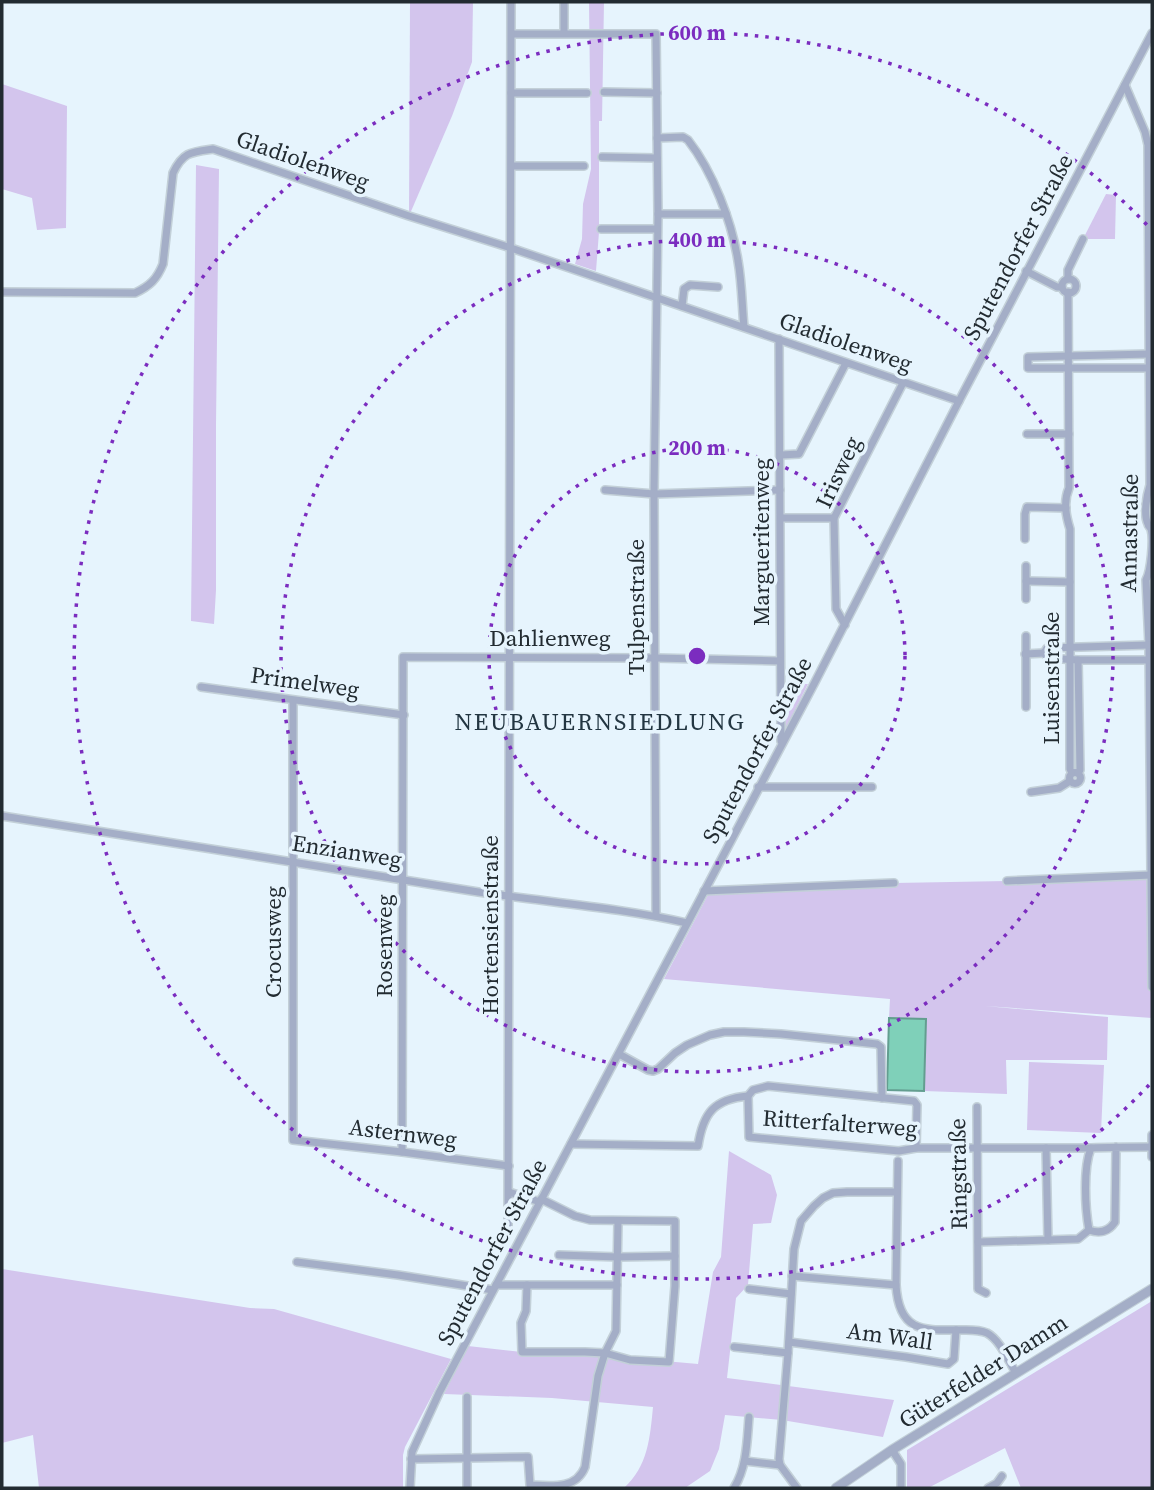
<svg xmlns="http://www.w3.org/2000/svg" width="1154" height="1490" font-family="'Source Serif 4',serif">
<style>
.green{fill:#d3c5ed}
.water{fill:#7fd0b9;stroke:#639e90;stroke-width:2}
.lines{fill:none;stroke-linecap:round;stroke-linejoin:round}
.minor-casing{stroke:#c3d0d8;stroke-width:10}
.tertiary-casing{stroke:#c3d0d8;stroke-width:11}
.minor{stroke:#a4aec7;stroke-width:7}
.tertiary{stroke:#a4aec7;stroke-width:9}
.ring{fill:none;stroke:#7b2cbf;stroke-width:3.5;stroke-dasharray:3.5 7}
.labels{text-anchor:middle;stroke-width:7;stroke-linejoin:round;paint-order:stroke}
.street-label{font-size:23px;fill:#222b31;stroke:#e6f4fd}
.neighbourhood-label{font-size:24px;letter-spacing:2px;fill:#233642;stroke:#e6f4fd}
.centre{fill:#7b2cbf;stroke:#e6f4fd;stroke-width:3.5}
.ring-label{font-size:21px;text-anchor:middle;font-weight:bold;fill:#7b2cbf;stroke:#e6f4fd;stroke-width:7;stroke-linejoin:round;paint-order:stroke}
</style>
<rect width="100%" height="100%" fill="#e6f4fd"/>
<g class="green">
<path d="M410 2H473L472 62 452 116 409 216Z"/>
<path d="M589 2H604L602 121H599V232L596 271 575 264 582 239 583 204 591 169Z"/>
<path d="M2 84 67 106 66 228 37 230 32 198 2 189Z"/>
<path d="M196 165 219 169 216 426V590L214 624 191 621Z"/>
<path d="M1106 194 1116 195 1115 239H1083Z"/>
<path d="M784 684H808L787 726 785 727Z"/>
<path d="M1152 806V1018L985 1006 1108 1017 1107 1060H1006L1007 1094 924 1091 926 1019 889 1018 890 999 664 979 710 891 894 883 1007 881 1150 875Z"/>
<path d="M1029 1062 1104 1065 1101 1133 1027 1130Z"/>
<path d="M729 1151 771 1175 777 1195 771 1223 753 1224 748 1285 736 1298 727 1378 894 1400 883 1437 782 1420 725 1415 719 1449 710 1471 685 1488H624C648 1466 650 1438 653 1407L552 1398 444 1394 468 1346 522 1352 553 1351 698 1364 713 1272 721 1257Z"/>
<path d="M2 1269 250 1308 274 1309 451 1359 405 1447 403 1455V1488H39L33 1435 2 1443Z"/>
<path d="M1152 1301V1488H1021L1005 1448 928 1488H907V1450Z"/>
</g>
<path class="water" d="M889 1018 926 1019 924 1091 887 1090Z"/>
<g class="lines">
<defs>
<g id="minor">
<path d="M564 2V33"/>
<path d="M512 34H656L658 214 654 494 656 916"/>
<path d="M1125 85 1145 132 1148 145 1150 485C1147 495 1143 514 1148 524 1148 526 1150 527 1151 529 1154 539 1151 571 1146 580L1149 645 1152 987"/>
<path d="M604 92 657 93"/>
<path d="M511 93H587"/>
<path d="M657 138 683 137 688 140C713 172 732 222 738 261 742 283 742 306 744 327"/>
<path d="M602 157 657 158"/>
<path d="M512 166H584"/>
<path d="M658 214H726"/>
<path d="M601 229H657"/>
<path d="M1026 271 1057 287H1062"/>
<path d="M1068 279V270L1083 239"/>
<circle cx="1069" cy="286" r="7"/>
<path d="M2 292 135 293C150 286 157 279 163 264L173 173C183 152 191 152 213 149L409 216 511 248 959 401"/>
<path d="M1068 292 1069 488C1063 502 1066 516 1070 529V769L1072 773"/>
<path d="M682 306 684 289 690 285 718 287"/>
<path d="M779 339 781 741"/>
<path d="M1149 354 1028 357V368H1149"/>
<path d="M1027 434H1069"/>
<path d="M781 455 799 454 846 363"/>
<path d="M605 490 654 494 780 490"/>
<path d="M781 518H834"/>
<path d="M1025 539V514L1027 507 1066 508"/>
<path d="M1026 581 1070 582"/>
<path d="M1026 599V566"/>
<path d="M845 625 836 609 834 518 903 383"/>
<path d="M1026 636V707"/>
<path d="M1149 645 1047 648 1044 653 1048 658 1078 660H1149"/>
<path d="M1025 654 1044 653"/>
<path d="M201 687 404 715"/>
<path d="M293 701V1140L402 1152 509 1166"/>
<circle cx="1075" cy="778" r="5.5"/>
<path d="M1078 773 1080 770 1078 660"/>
<path d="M758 787H872"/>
<path d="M1031 792 1059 788 1070 781"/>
<path d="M2 816C159 840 315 866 472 891 543 902 617 907 687 923"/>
<path d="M1007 881 1151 875"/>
<path d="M704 891 894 883"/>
<path d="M619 1054 648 1070 653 1071 658 1069 675 1053 687 1045 710 1035 724 1032H744L781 1034 877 1044 881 1047 882 1098"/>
<path d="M748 1096 749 1137 899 1151 916 1148H1091"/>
<path d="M977 1107 978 1289 986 1293"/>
<path d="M1152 1135V1157"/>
<path d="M571 1144 698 1146C703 1113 714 1099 748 1096L753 1090 768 1086 914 1101 917 1105 916 1148"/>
<path d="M1116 1147 1115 1222C1109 1231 1100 1234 1089 1230 1085 1208 1083 1168 1091 1148 1111 1147 1132 1147 1152 1147"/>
<path d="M402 1152 403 657 656 658 780 661"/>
<path d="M898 1161 896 1285C899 1335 926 1330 966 1330 973 1330 980 1330 987 1333 1000 1340 1008 1360 1016 1373"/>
<path d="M509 1192 540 1202"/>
<path d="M508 1231 511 2"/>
<path d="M1048 1240 1078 1239 1089 1230"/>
<path d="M978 1242 1048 1240 1046 1148"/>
<path d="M559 1255 618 1257 675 1256"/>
<path d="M297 1262 398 1275 493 1290"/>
<path d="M792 1276 896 1285"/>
<path d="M496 1285H617"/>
<path d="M527 1285 526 1311 521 1323 522 1352H585L605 1353 630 1360 669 1362 675 1286V1221L590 1220 575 1216 541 1199"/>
<path d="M749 1289 791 1294"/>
<path d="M789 1342 906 1357 948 1364 954 1359 956 1330"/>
<path d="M734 1347 788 1353"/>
<path d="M892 1450 901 1464V1488"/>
<path d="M411 1459 528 1457 530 1485C551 1486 576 1490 585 1467L598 1376 605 1353 616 1331 618 1221"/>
<path d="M745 1461 780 1465"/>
<path d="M410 1488 412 1452 439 1393 814 684 959 401 1152 33"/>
<path d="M467 1488V1397"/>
<path d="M734 1488C747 1467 747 1441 749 1417"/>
<path d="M797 1488 780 1465 779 1459 788 1353 794 1249 801 1221 814 1206 823 1198 833 1193 847 1192H897"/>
<path d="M988 1488 997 1483 1002 1476"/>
</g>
<path id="tertiary" d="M836 1488 892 1450 1152 1289"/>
</defs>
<use href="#minor" class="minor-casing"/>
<use href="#tertiary" class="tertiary-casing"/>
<use href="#minor" class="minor"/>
<use href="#tertiary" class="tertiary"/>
</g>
<g class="ring">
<circle cx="697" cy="656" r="208"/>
<circle cx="697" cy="656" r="416"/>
<path d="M1149 1085A623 623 0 1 1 1149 227"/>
</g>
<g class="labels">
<g class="street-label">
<text transform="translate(303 160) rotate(19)" y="8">Gladiolenweg</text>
<text transform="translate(1018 247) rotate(-62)" y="8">Sputendorfer Straße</text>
<text transform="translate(846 342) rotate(19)" y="8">Gladiolenweg</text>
<text transform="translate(838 472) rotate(-65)" y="8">Irisweg</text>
<text transform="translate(1129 533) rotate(-89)" y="8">Annastraße</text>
<text transform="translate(761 542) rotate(-90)" y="8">Margueritenweg</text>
<text transform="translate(636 607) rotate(-90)" y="8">Tulpenstraße</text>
<text x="550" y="646">Dahlienweg</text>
<text transform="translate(1051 678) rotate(-90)" y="8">Luisenstraße</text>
<text transform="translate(305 682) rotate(8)" y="8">Primelweg</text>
<text transform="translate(757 750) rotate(-62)" y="8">Sputendorfer Straße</text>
<text transform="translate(347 851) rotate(9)" y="8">Enzianweg</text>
<text transform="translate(490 925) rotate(-90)" y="8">Hortensienstraße</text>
<text transform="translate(273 942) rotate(-90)" y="8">Crocusweg</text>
<text transform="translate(384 946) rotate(-90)" y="8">Rosenweg</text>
<text transform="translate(840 1123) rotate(4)" y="8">Ritterfalterweg</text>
<text transform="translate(403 1133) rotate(7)" y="8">Asternweg</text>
<text transform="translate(958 1174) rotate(-91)" y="8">Ringstraße</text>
<text transform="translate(492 1252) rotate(-62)" y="8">Sputendorfer Straße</text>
<text transform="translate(890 1336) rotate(8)" y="8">Am Wall</text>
<text transform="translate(983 1371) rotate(-32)" y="8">Güterfelder Damm</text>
</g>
<g class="neighbourhood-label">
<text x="600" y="730">NEUBAUERNSIEDLUNG</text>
</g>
</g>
<circle cx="697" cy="656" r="10" class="centre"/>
<g class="ring-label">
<text x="697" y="40">600 m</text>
<text x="697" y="247">400 m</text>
<text x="697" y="455">200 m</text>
</g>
<rect width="1154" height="1490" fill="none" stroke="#222b31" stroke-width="7"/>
</svg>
